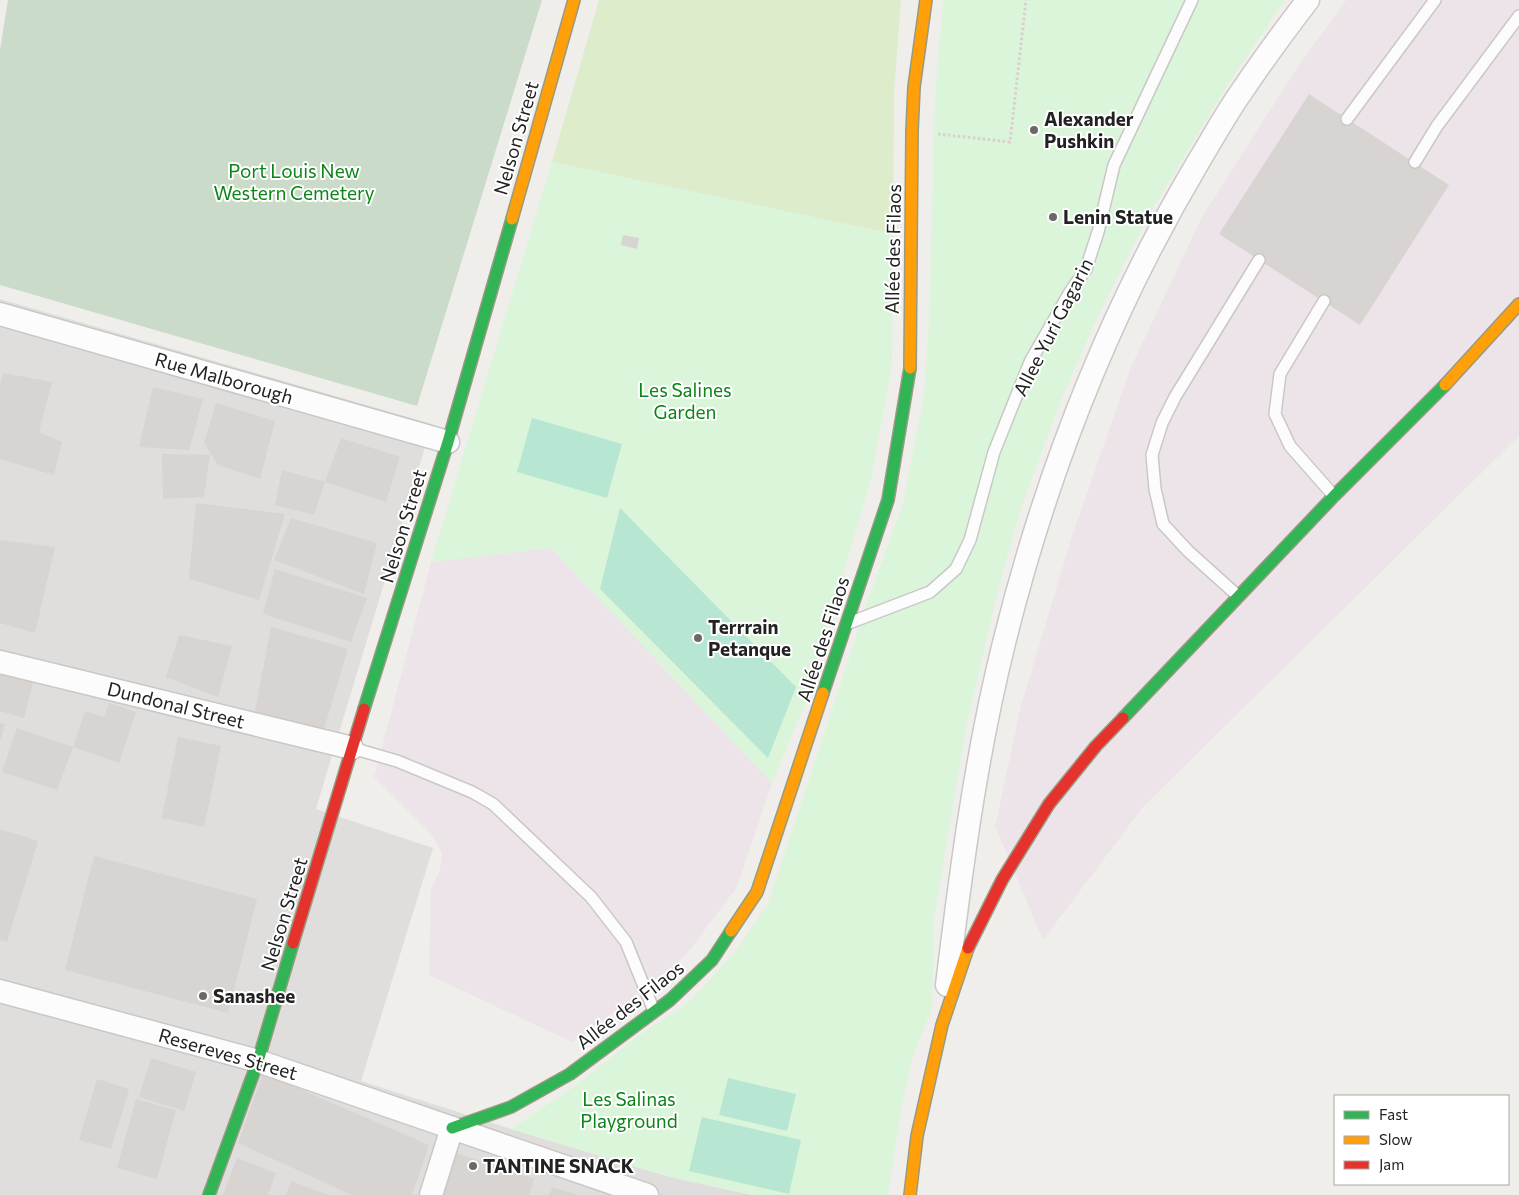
<svg xmlns="http://www.w3.org/2000/svg" width="1519" height="1195" font-family="Commissioner,sans-serif">
<style>
.residential{fill:#dfdedc}
.industrial{fill:#ede4e9}
.grass{fill:#ddeccb}
.cemetery{fill:#cadbca}
.park{fill:#daf5da}
.pitch{fill:#b7e6d2}
.building{fill:#d7d4d2}
.lines{fill:none;stroke-linecap:round;stroke-linejoin:round}
.lane-casing{stroke:#c9c8c7;stroke-width:14}
.street-casing{stroke:#c9c8c7;stroke-width:25}
.fast-casing{stroke:#999a82;stroke-width:14}
.slow-casing{stroke:#999a82;stroke-width:14}
.jam-casing{stroke:#999a82;stroke-width:14}
.path{stroke:#dccecd;stroke-width:3;stroke-dasharray:2.5 2.5;stroke-linecap:butt}
.lane{stroke:#fdfcfc;stroke-width:11}
.street{stroke:#fdfcfc;stroke-width:22}
.fast{stroke:#30b455;stroke-width:11}
.slow{stroke:#ff9f0a;stroke-width:11}
.jam{stroke:#e5322d;stroke-width:11}
.poi-dot{fill:#6a6968;stroke:#fff;stroke-width:2}
.labels{text-anchor:middle;stroke-width:4;stroke-linejoin:round;paint-order:stroke}
.poi-label{font-size:19px;font-weight:bold;fill:#222;stroke:#fff;text-anchor:start}
.street-label{font-size:19px;fill:#222;stroke:#fff}
.park-label{font-size:19px;fill:#0c8416;stroke:#fff}
</style>
<rect width="100%" height="100%" fill="#f0eeeb"/>
<path class="residential" d="M0 299 432 424 316 809 433 848 361 1081 511 1129 670 1177 752 1195H0Z"/>
<g class="industrial">
<path d="M1346 0H1519V436L1143 807 1043 940 995 826 1021 706 1072 536 1131 367 1202 217 1297 68Z"/>
<path d="M551 548 772 783 737 887 685 956 632 999 572 1042 429 975 431 889 440 870 442 853 433 836 374 777 431 562Z"/>
</g>
<path class="grass" d="M599 0H901L894 93 893 234 552 162Z"/>
<path class="cemetery" d="M8 0H542L417 406 0 285V50Z"/>
<g class="park">
<path d="M943 0H1285L1224 90 1147 218 1097 318 1061 400 1021 508 999 586 967 723 934 918 932 1009 912 1058 900 1116 888 1195H752L670 1177 511 1129 581 1082 634 1039 689 1002 735 952 768 904 869 598 903 503 924 396 929 321 935 98Z"/>
<path d="M552 162 893 234 892 364 872 475 807 699 772 783 551 548 431 562Z"/>
</g>
<g class="pitch">
<path d="M532 418 622 444 607 498 517 472Z"/>
<path d="M620 508 796 687 768 758 600 589Z"/>
<path d="M728 1078 796 1094 787 1131 719 1115Z"/>
<path d="M702 1117 801 1140 789 1194 689 1171Z"/>
</g>
<g class="building">
<path d="M1309 94 1449 185 1360 325 1219 234Z"/>
<path d="M623 235 639 238 637 249 621 245Z"/>
<path d="M3 373 52 382 39 432 62 442 54 475 0 459V385Z"/>
<path d="M153 387 203 399 189 450 139 447Z"/>
<path d="M216 403 275 421 260 479 218 465 204 443Z"/>
<path d="M341 438 400 457 386 502 325 482Z"/>
<path d="M162 454 210 455 204 497 163 499Z"/>
<path d="M282 470 325 482 314 515 275 505Z"/>
<path d="M196 503 285 514 259 600 189 579Z"/>
<path d="M291 518 377 543 364 594 274 560Z"/>
<path d="M0 540 55 547 35 633 0 623Z"/>
<path d="M275 569 367 598 351 642 263 614Z"/>
<path d="M271 627 348 649 323 732 255 712Z"/>
<path d="M179 635 232 646 218 697 166 677Z"/>
<path d="M0 669 34 678 24 718 0 711Z"/>
<path d="M109 703 136 712 119 763 73 747 85 711 104 717Z"/>
<path d="M0 723 5 724 1 740H0Z"/>
<path d="M17 728 73 747 57 790 2 772Z"/>
<path d="M178 737 221 746 204 827 162 818Z"/>
<path d="M0 829 38 841 7 942 0 940Z"/>
<path d="M94 856 257 899 228 1013 65 970Z"/>
<path d="M151 1058 196 1072 184 1111 139 1097Z"/>
<path d="M263 1073 429 1145 412 1195H352L238 1143Z"/>
<path d="M97 1079 129 1089 111 1149 79 1140Z"/>
<path d="M136 1099 176 1110 157 1179 117 1168Z"/>
<path d="M456 1153 534 1179 529 1195H442Z"/>
<path d="M237 1158 276 1173 268 1195H223Z"/>
<path d="M291 1181 328 1195H286Z"/>
<path d="M553 1188 576 1194V1195H548Z"/>
</g>
<g class="lines">
<defs>
<g id="lane">
<path d="M1347 119 1435 0"/>
<path d="M1415 162 1437 126 1519 16"/>
<path d="M1324 301 1280 374 1275 414 1290 446 1334 496"/>
<path d="M1238 596 1188 551 1163 524 1155 489 1152 455 1162 423 1175 397 1259 260"/>
<path d="M849 623 930 592 956 569 970 540 994 452 1030 362 1070 292 1086 269 1098 232 1114 165 1192 0"/>
<path d="M352 748 397 761 472 792 493 804 591 897 626 942 654 1011"/>
</g>
<g id="street">
<path d="M0 314 448 442"/>
<path d="M0 662 352 748"/>
<path d="M947 985C961 870 976 755 1004 643 1046 473 1110 310 1200 159 1214 136 1227 112 1242 91 1263 60 1285 30 1308 0"/>
<path d="M0 991 258 1061 647 1195"/>
<path d="M431 1195 452 1128"/>
</g>
<g id="fast">
<path d="M823 693 888 500 910 368"/>
<path d="M364 709 448 442 512 219"/>
<path d="M1123 718 1334 496 1445 385"/>
<path d="M452 1128 511 1107 570 1074 670 1000 712 960 731 931"/>
<path d="M209 1195 258 1061 293 943"/>
</g>
<g id="slow">
<path d="M512 219 574 0"/>
<path d="M910 368 912 131 914 87 926 0"/>
<path d="M1445 385 1519 304"/>
<path d="M731 931 757 892 823 693"/>
<path d="M910 1195 917 1136 942 1025 968 948"/>
</g>
<g id="jam">
<path d="M293 943 364 709"/>
<path d="M968 948 1002 880 1049 804 1096 746 1123 718"/>
</g>
</defs>
<use href="#lane" class="lane-casing"/>
<use href="#street" class="street-casing"/>
<use href="#fast" class="fast-casing"/>
<use href="#slow" class="slow-casing"/>
<use href="#jam" class="jam-casing"/>
<path class="path" d="M938 134 1010 142 1026 0"/>
<use href="#lane" class="lane"/>
<use href="#street" class="street"/>
<use href="#fast" class="fast"/>
<use href="#slow" class="slow"/>
<use href="#jam" class="jam"/>
</g>
<g class="poi-dot">
<circle cx="1034" cy="130" r="5"/>
<circle cx="1053" cy="217" r="5"/>
<circle cx="698" cy="638" r="5"/>
<circle cx="203" cy="996" r="5"/>
<circle cx="473" cy="1166" r="5"/>
</g>
<g class="labels">
<g class="poi-label">
<text x="1044" y="126">Alexander<tspan x="1044" dy="22">Pushkin</tspan></text>
<text x="1063" y="224">Lenin Statue</text>
<text x="708" y="634">Terrrain<tspan x="708" dy="22">Petanque</tspan></text>
<text x="213" y="1003">Sanashee</text>
<text x="483" y="1173">TANTINE SNACK</text>
</g>
<g class="street-label">
<text transform="translate(516 138) rotate(-74)" y="7">Nelson Street</text>
<text transform="translate(893 249) rotate(-89)" y="7">Allée des Filaos</text>
<text transform="translate(1053 327) rotate(-63)" y="7">Allee Yuri Gagarin</text>
<text transform="translate(224 378) rotate(16)" y="7">Rue Malborough</text>
<text transform="translate(403 526) rotate(-73)" y="7">Nelson Street</text>
<text transform="translate(823 639) rotate(-72)" y="7">Allée des Filaos</text>
<text transform="translate(176 705) rotate(14)" y="7">Dundonal Street</text>
<text transform="translate(284 914) rotate(-73)" y="7">Nelson Street</text>
<text transform="translate(630 1005) rotate(-38)" y="7">Allée des Filaos</text>
<text transform="translate(228 1054) rotate(16)" y="7">Resereves Street</text>
</g>
<g class="park-label">
<text x="294" y="178">Port Louis New<tspan x="294" dy="22">Western Cemetery</tspan></text>
<text x="685" y="397">Les Salines<tspan x="685" dy="22">Garden</tspan></text>
<text x="629" y="1106">Les Salinas<tspan x="629" dy="22">Playground</tspan></text>
</g>
</g>
<rect x="1334" y="1095" width="175" height="90" fill="#ffffff" stroke="#a7a7a7"/>
<rect x="1344" y="1111" width="25" height="8" fill="#30b455" stroke="#a7a7a7"/>
<text x="1379" y="1120" font-size="15" fill="#222222">Fast</text>
<rect x="1344" y="1136" width="25" height="8" fill="#ff9f0a" stroke="#a7a7a7"/>
<text x="1379" y="1145" font-size="15" fill="#222222">Slow</text>
<rect x="1344" y="1161" width="25" height="8" fill="#e5322d" stroke="#a7a7a7"/>
<text x="1379" y="1170" font-size="15" fill="#222222">Jam</text>
</svg>
